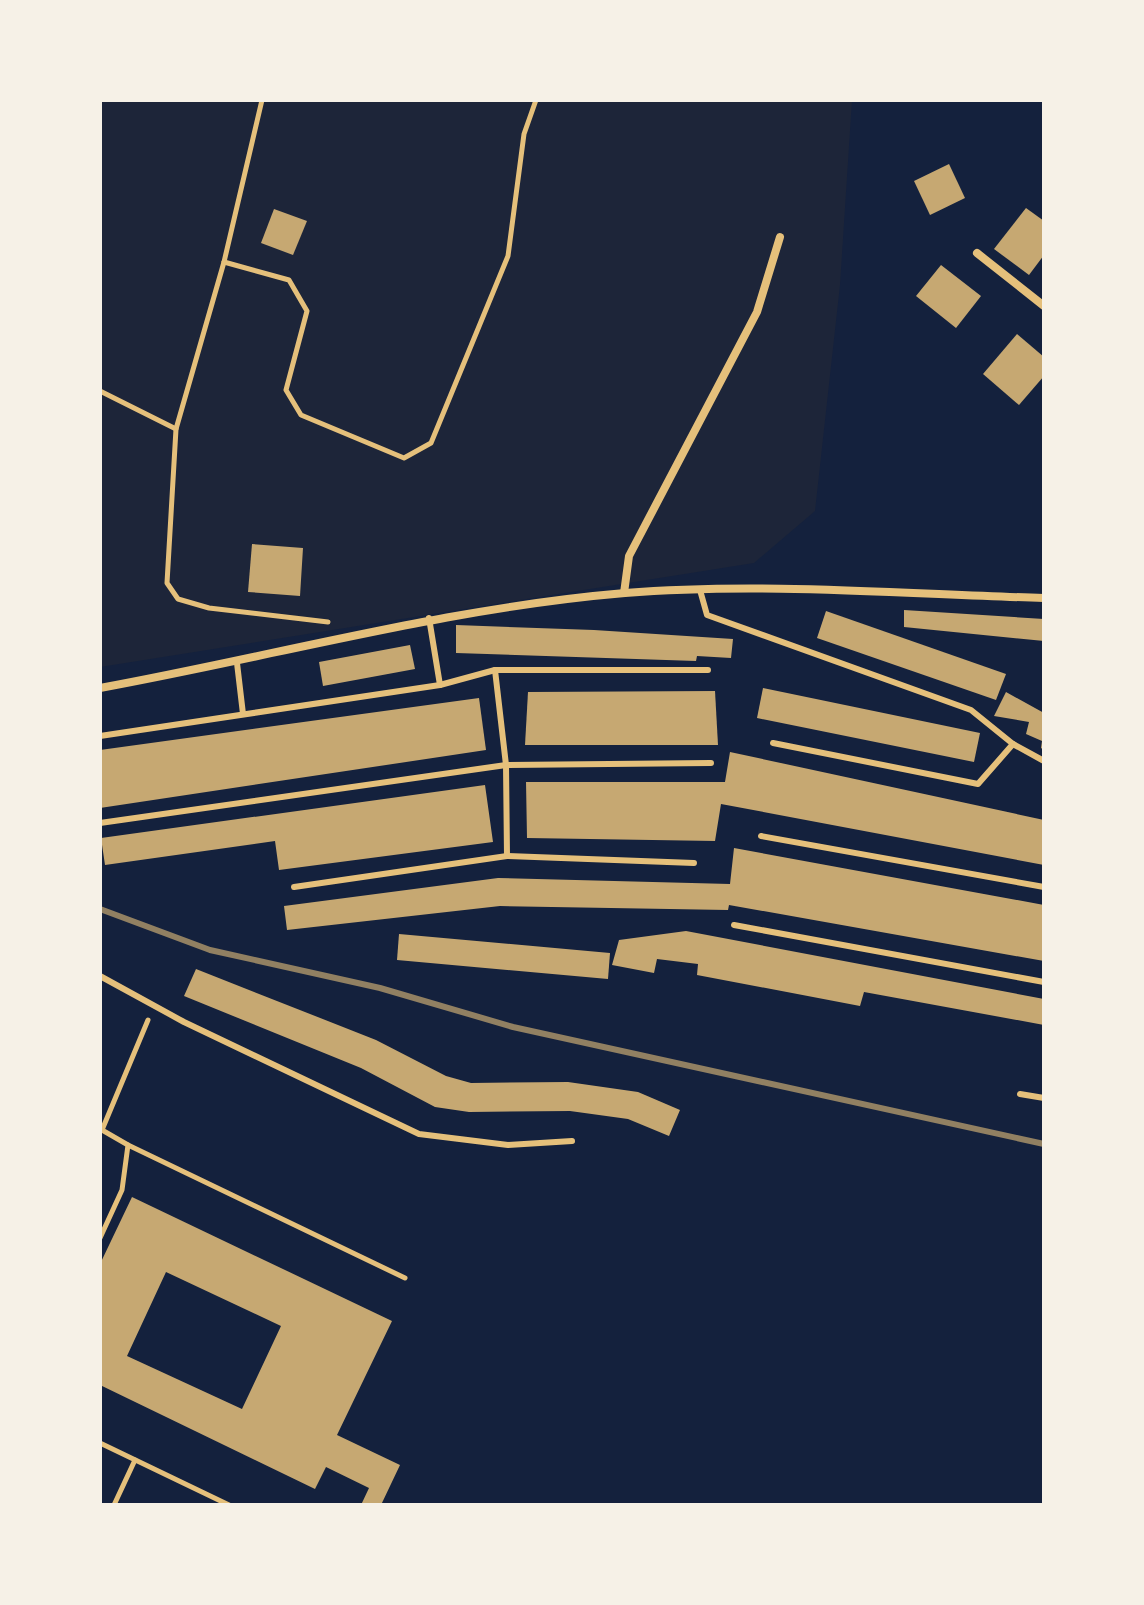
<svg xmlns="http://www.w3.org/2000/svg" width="1144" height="1605" font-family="'Work Sans',sans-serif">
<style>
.green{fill:#1d2539}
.building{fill:#c6a872;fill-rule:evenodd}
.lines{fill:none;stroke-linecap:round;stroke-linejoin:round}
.path{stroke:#e5c07b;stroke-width:5}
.service{stroke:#e5c07b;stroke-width:6}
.minor{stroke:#e5c07b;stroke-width:8}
.rail{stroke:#918062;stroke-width:6}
</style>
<rect width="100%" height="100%" fill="#14213d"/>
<path class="green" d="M100 100H852L840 285 815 511 754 563 100 667Z"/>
<g class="building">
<path d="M949 164 965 198 930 215 914 181Z"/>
<path d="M1026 208 1044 221V255L1029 275 994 249Z"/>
<path d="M274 209 307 221 293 255 261 243Z"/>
<path d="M941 265 981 296 956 328 916 296Z"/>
<path d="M1017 334 1044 357V376L1019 405 983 374Z"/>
<path d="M252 544 303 548 300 596 248 592Z"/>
<path d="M904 610 1044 619V641L904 627Z"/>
<path d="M826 611 1006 674 996 700 817 638Z"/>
<path d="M456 625 594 630 733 639 731 658 697 656 696 661 456 653Z"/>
<path d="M410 645 415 669 323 686 319 662Z"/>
<path d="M763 688 980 733 974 762 757 718Z"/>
<path d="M715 691 718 745H525L528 692Z"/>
<path d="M1006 692 1044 713V750L1041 748 1042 741 1026 734 1029 722 994 716Z"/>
<path d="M479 698 486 750 100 808V750Z"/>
<path d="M730 752 1044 820V865L721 804 715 841 527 838 526 782H725Z"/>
<path d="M485 785 493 842 279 870 275 841 105 865 101 838Z"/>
<path d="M734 848 1044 905V961L729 905 728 910 500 906 287 930 284 906 498 878 730 884Z"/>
<path d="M686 931 1044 999V1025L864 992 860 1006 697 975 698 964 657 959 654 973 612 965 619 940Z"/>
<path d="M399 934 610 953 608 979 397 960Z"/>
<path d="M196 969 376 1040 446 1076 471 1083 568 1082 638 1092 680 1110 669 1136 628 1119 570 1111 469 1112 435 1107 361 1068 184 996Z"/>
<path d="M132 1197 392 1321 337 1435 400 1465 381 1505H361L369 1488 326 1467 315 1489 100 1385V1264ZM166 1272 281 1326 242 1409 127 1356Z"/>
</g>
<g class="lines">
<g class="path">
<path d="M262 100 224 262 176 429 167 583 178 599 209 608 328 622"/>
<path d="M224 262 289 280 307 311 286 390 301 415 404 458 431 443 508 256 524 134 536 100"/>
<path d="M100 391 176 429"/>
<path d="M128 1145 405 1278"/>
<path d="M100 1238 122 1190 128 1145 102 1130 148 1020"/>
<path d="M100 1443 229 1505"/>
<path d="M114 1505 135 1460"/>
</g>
<g class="service">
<path d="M700 590 707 615 971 710 1013 744 1044 761"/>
<path d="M429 618 440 685"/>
<path d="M237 663 243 714"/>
<path d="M495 670 506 765 507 856"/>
<path d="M100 736 440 685 495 670H708"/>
<path d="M773 743 978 784 1013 744"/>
<path d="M100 823 506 765 711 763"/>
<path d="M761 836 1044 887"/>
<path d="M294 887 507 856 694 863"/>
<path d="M734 925 1044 982"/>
<path d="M100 976 184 1022 419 1134 508 1145 572 1141"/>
<path d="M1020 1094 1044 1098"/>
</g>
<g class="minor">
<path d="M977 253 1044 306"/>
<path d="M624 593 629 556 757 312 780 237"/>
<path d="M100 688C275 656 447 608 625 593 761 582 907 594 1044 598"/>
</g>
<path class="rail" d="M100 909 210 950 380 988 513 1027 1044 1144"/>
</g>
<rect width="1144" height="1605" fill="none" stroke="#f6f1e7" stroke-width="204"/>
</svg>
